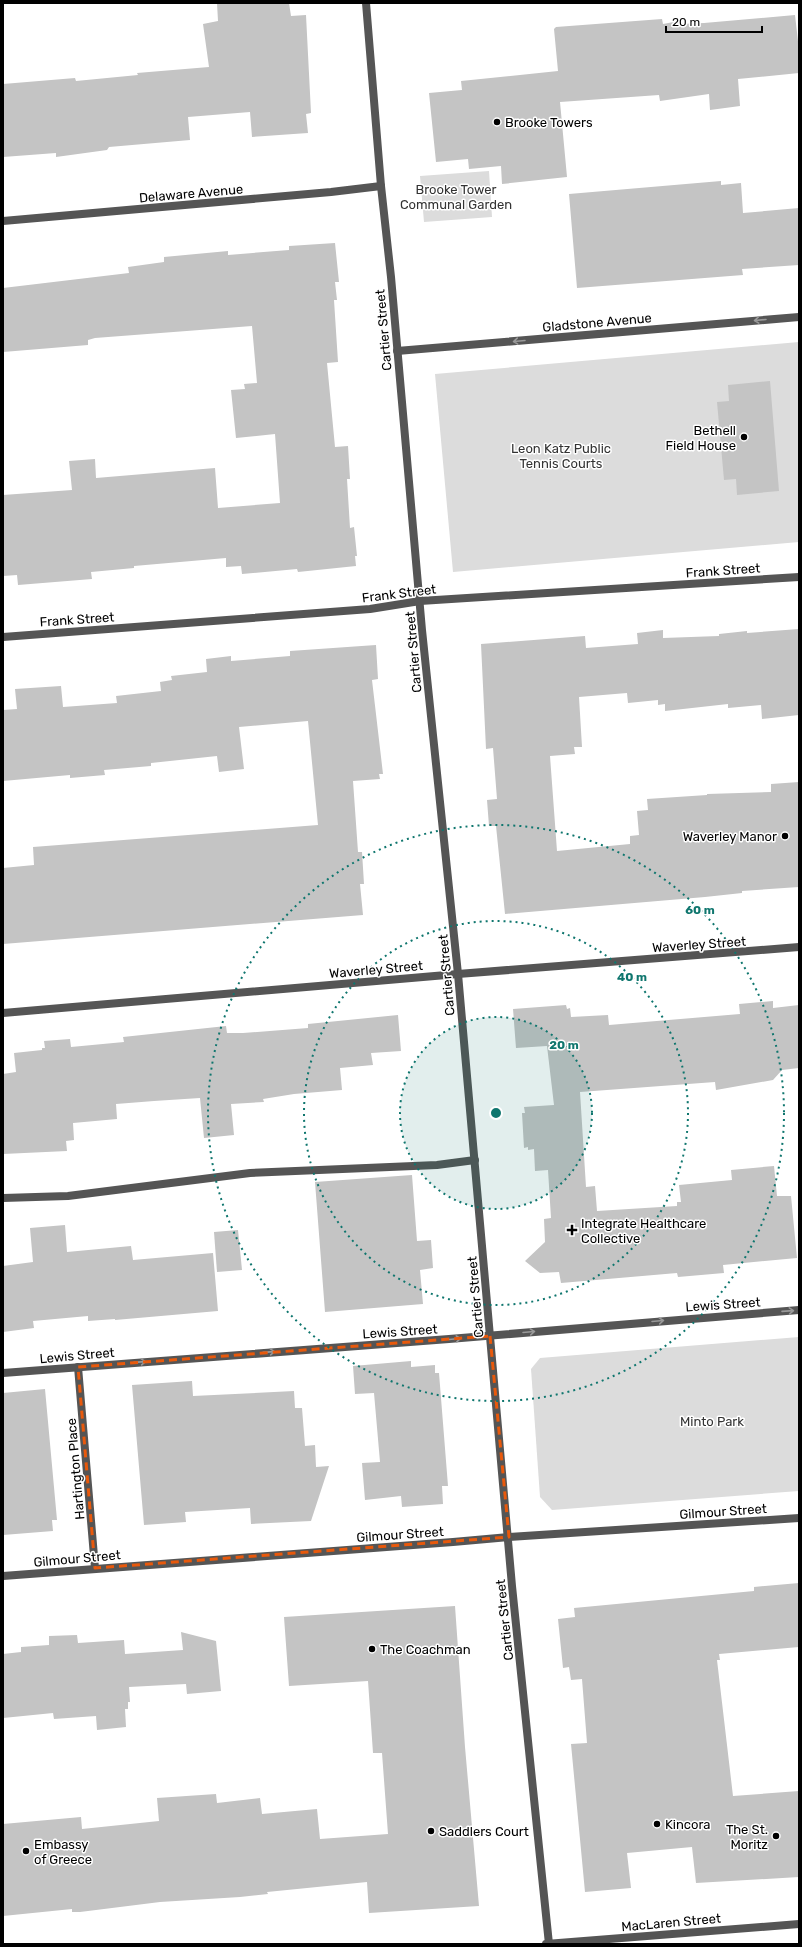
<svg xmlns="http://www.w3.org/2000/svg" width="802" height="1947" font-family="Rubik,sans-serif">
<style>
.green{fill:#dcdcdc}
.building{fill:#c4c4c4}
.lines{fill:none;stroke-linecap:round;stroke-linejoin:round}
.lane{stroke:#555;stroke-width:8}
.street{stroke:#555;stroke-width:8}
.oneway{stroke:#999}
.marked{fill:none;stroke:#e8590c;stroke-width:3;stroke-dasharray:8 5;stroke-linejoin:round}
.ring{fill:none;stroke:#0f766e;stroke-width:2;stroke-dasharray:2 4}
.poi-dot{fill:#000;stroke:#fff;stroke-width:1.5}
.labels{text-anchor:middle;stroke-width:3;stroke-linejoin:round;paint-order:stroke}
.poi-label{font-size:13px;fill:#000;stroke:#fff;text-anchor:start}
.park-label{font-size:13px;fill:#333;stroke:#fff}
.street-label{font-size:13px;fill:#000;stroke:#fff}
.centre{fill:#0f766e;stroke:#fff;stroke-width:2}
.ring-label{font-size:12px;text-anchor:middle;font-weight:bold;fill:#0f766e;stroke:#fff;stroke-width:3;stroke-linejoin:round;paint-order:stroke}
</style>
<rect width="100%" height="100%" fill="#fff"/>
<g class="green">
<path d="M489 171 492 217 424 222 420 176Z"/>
<path d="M799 342V542L453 572 435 374Z"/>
<path d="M799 1337V1491L552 1510 540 1497 531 1369 540 1358Z"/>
</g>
<g class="building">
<path d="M217 3H289L291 16 306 15 311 113 306 114 308 133 252 137 250 112 188 117 190 140 109 147 107 150 56 157V153L3 157V84L75 78 76 81 138 75 137 73 209 67 203 24 218 21Z"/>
<path d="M795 15 799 50V73L738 79 740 106 710 110 709 94 660 101 659 95 560 102 567 177 502 184 501 166 469 169 468 159 436 162 429 93 462 90 461 81 558 71 554 29 556 27 662 19 663 24 679 21V24L704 23Z"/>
<path d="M721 181V185L741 183 743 213 799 208V265L742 269 743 275 577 288 569 194Z"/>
<path d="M335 243 339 282H335L337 300H334L338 362 327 363 335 447 348 446 350 479H347L350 528 354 527 357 556H355L356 566 298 572 297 569 242 574 241 566 226 567V558L134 566V568L91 572 92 579 18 585 17 575 3 576V495L72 490 69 461 95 459 96 478 215 468 218 508 280 503 275 434 236 438 231 390 245 389 244 384 257 383 252 326 95 338 88 340V345L3 352V288L129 273 128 267 164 262V257L228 251V255L289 250V246Z"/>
<path d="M770 381 779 491 737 495 736 479 724 480 717 402 729 401 728 385Z"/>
<path d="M799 629V715L762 719 761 705 728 708V704L665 711V704L658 705V700L628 703 627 693 579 697 582 747H574L575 754 550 756 557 851 630 844V836L639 835 637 811 648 810 647 799 707 795V794L771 792V784L799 782V887L742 891V893L705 897 505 914 496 826H489L487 800 497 799 493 748 486 749 481 644 585 636 586 648 638 644 637 633 663 630V638L719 636V634L747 631V633Z"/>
<path d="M376 645 378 679 372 680 383 774H379L380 779 353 781 358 852H362L364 884H360L363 915 3 944V868L34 865 33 847 318 825 308 721 239 727 244 769 219 772 217 756 151 763V766L104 770 105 775 70 778V775L3 781V710L17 709 15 689 61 686 63 707 117 703 116 696 161 691 160 682 172 680 171 676 207 672 206 659 231 656V661L290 656V651Z"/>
<path d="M773 1001V1008L799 1005V1068L782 1070 773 1080 716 1090 715 1082 580 1092 586 1187 595 1186 597 1211 677 1206V1202H681L679 1185 732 1180 731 1170 774 1166 777 1196H791L797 1258 723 1265 724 1273 678 1277 677 1273 561 1283 559 1272 540 1273 525 1261 545 1242 544 1219 551 1218 548 1170 535 1171 534 1149 528 1150V1147L524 1148 522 1113H525L524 1107 554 1105 547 1046 516 1048 513 1009 566 1005 567 1009 570 1008 571 1017 608 1015 609 1025 740 1014 739 1004Z"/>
<path d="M398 1015 401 1051 371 1053 373 1065 340 1068 342 1090 294 1094 263 1099 264 1102 231 1104 234 1135 204 1138 200 1098 154 1101 116 1104 117 1119 73 1123 74 1140 66 1141 67 1151 3 1154V1074L16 1072 14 1053 42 1050V1048H45L44 1041 70 1039 71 1047 124 1042 123 1037 226 1026 227 1033H243L308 1028V1024Z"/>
<path d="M412 1175 417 1241 431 1240 433 1268 420 1270 423 1304 325 1312 315 1182Z"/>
<path d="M65 1225 67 1252 131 1246 133 1260 213 1253 218 1311 115 1320V1319L88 1321V1316L33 1321 34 1328 3 1332V1266L33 1262 30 1228Z"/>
<path d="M238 1230 242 1270 217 1272 214 1232Z"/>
<path d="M411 1361V1367L435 1365V1373H439L448 1486H442L443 1504 402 1507 401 1496 365 1500 362 1463 380 1462 374 1393 355 1394 353 1366Z"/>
<path d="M192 1381 193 1396 294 1391 295 1408H302L305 1446 315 1445 316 1467 329 1466 311 1521 251 1524 250 1508 185 1512 186 1522 144 1525 132 1385Z"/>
<path d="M45 1389 57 1520H52L53 1531 3 1535V1393Z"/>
<path d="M799 1583V1647L719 1654 720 1660H717L733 1796 799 1791V1877L696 1883 692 1847 627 1853 631 1888 585 1892 571 1744 587 1743 582 1679 571 1680 569 1667 563 1668 558 1619 575 1617 574 1608 754 1591V1587Z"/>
<path d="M455 1606 465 1747 479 1906 369 1913 367 1882 267 1892 268 1894 240 1897 160 1902 80 1912H72V1909L3 1916V1824L81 1817 82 1829 159 1821 157 1798 216 1794 217 1803 260 1798 262 1814 317 1809 320 1839 388 1834 382 1753H373L368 1681 289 1686 284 1617Z"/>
<path d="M181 1632 216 1641 221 1691 187 1694 186 1684 129 1687 130 1702H128V1709H125L126 1727 97 1730 96 1716 54 1719 53 1713 3 1718V1654L21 1652V1647L49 1645V1636L77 1635 78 1643 124 1640 125 1654 183 1650Z"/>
</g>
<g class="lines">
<path class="lane" d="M3 1198 68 1196 250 1173 437 1165 475 1160"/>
<g class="street">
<path d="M366 3 381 186 391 277 422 630 458 974 512 1586 549 1944"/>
<path d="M3 221 331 192 381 186"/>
<path d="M397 351 799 317"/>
<path d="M3 637 370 609 420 601 799 577"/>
<path d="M3 1013 458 974 799 947"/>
<path d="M78 1367 95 1568"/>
<path d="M3 1373 449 1339 799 1310"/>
<path d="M3 1576 453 1542 509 1537 799 1518"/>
<path d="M546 1944 799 1924"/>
</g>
</g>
<defs><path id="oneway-shaft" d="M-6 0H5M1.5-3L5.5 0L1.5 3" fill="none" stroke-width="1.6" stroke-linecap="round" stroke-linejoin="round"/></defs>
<g class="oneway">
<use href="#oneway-shaft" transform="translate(760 320) rotate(175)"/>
<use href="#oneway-shaft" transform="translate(519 341) rotate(175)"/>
<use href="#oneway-shaft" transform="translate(788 1311) rotate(-4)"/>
<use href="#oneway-shaft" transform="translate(658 1321) rotate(-5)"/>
<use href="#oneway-shaft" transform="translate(529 1332) rotate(-5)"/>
<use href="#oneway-shaft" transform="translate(455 1339) rotate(-5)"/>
<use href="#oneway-shaft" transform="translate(269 1352) rotate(-4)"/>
<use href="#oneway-shaft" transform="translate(140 1362) rotate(-4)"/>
</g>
<path class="marked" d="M490 1336 509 1537 95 1568 78 1367Z"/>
<circle cx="496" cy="1113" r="96" fill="#0f766e" fill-opacity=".12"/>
<g class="ring">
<circle cx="496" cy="1113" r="96"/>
<circle cx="496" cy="1113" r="192"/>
<circle cx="496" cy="1113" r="288"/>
</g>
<g class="poi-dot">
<circle cx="497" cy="122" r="4"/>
<circle cx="744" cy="437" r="4"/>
<circle cx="785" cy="836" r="4"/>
<path d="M570 1224h4v4h4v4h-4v4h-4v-4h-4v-4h4z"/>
<circle cx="372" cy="1649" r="4"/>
<circle cx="657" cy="1824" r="4"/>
<circle cx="431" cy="1831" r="4"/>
<circle cx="776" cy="1836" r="4"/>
<circle cx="26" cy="1851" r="4"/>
</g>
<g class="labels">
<g class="poi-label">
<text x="505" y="127">Brooke Towers</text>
<text x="736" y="435" text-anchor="end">Bethell<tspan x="736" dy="15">Field House</tspan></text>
<text x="777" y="841" text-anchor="end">Waverley Manor</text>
<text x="581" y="1228">Integrate Healthcare<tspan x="581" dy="15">Collective</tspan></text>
<text x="380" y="1654">The Coachman</text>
<text x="665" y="1829">Kincora</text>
<text x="768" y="1834" text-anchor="end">The St.<tspan x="768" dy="15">Moritz</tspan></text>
<text x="439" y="1836">Saddlers Court</text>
<text x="34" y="1849">Embassy<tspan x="34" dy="15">of Greece</tspan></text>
</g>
<g class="park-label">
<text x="456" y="194">Brooke Tower<tspan x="456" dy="15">Communal Garden</tspan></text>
<text x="561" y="453">Leon Katz Public<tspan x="561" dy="15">Tennis Courts</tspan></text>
<text x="712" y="1426">Minto Park</text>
</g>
<g class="street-label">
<text transform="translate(191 193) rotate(-5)" y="5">Delaware Avenue</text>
<text transform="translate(597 322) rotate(-5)" y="5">Gladstone Avenue</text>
<text transform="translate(383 330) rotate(-95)" y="5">Cartier Street</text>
<text transform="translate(723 570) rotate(-4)" y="5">Frank Street</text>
<text transform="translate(399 593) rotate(-7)" y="5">Frank Street</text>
<text transform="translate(77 619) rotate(-4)" y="5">Frank Street</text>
<text transform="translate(413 652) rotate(-95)" y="5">Cartier Street</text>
<text transform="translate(699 944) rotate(-4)" y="5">Waverley Street</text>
<text transform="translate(376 969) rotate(-5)" y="5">Waverley Street</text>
<text transform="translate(446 975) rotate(-95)" y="5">Cartier Street</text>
<text transform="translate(475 1297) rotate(-95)" y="5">Cartier Street</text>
<text transform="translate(723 1304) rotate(-4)" y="5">Lewis Street</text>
<text transform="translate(400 1331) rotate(-4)" y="5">Lewis Street</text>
<text transform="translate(77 1355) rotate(-5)" y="5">Lewis Street</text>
<text transform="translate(75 1469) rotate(-95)" y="5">Hartington Place</text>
<text transform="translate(723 1511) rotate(-4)" y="5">Gilmour Street</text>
<text transform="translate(400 1534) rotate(-4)" y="5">Gilmour Street</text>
<text transform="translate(77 1558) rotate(-5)" y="5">Gilmour Street</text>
<text transform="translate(504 1620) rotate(-96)" y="5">Cartier Street</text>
<text transform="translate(671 1922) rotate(-5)" y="5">MacLaren Street</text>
</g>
</g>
<circle cx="496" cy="1113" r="6" class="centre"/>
<g class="ring-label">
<text x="700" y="914">60 m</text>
<text x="632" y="981">40 m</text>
<text x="564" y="1049">20 m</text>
</g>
<rect width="802" height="1947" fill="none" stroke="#000000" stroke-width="8"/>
<path d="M666 26v6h96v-6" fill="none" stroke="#000000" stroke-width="2"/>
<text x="672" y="26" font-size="12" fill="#000000" stroke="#ffffff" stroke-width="3" paint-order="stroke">20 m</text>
</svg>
